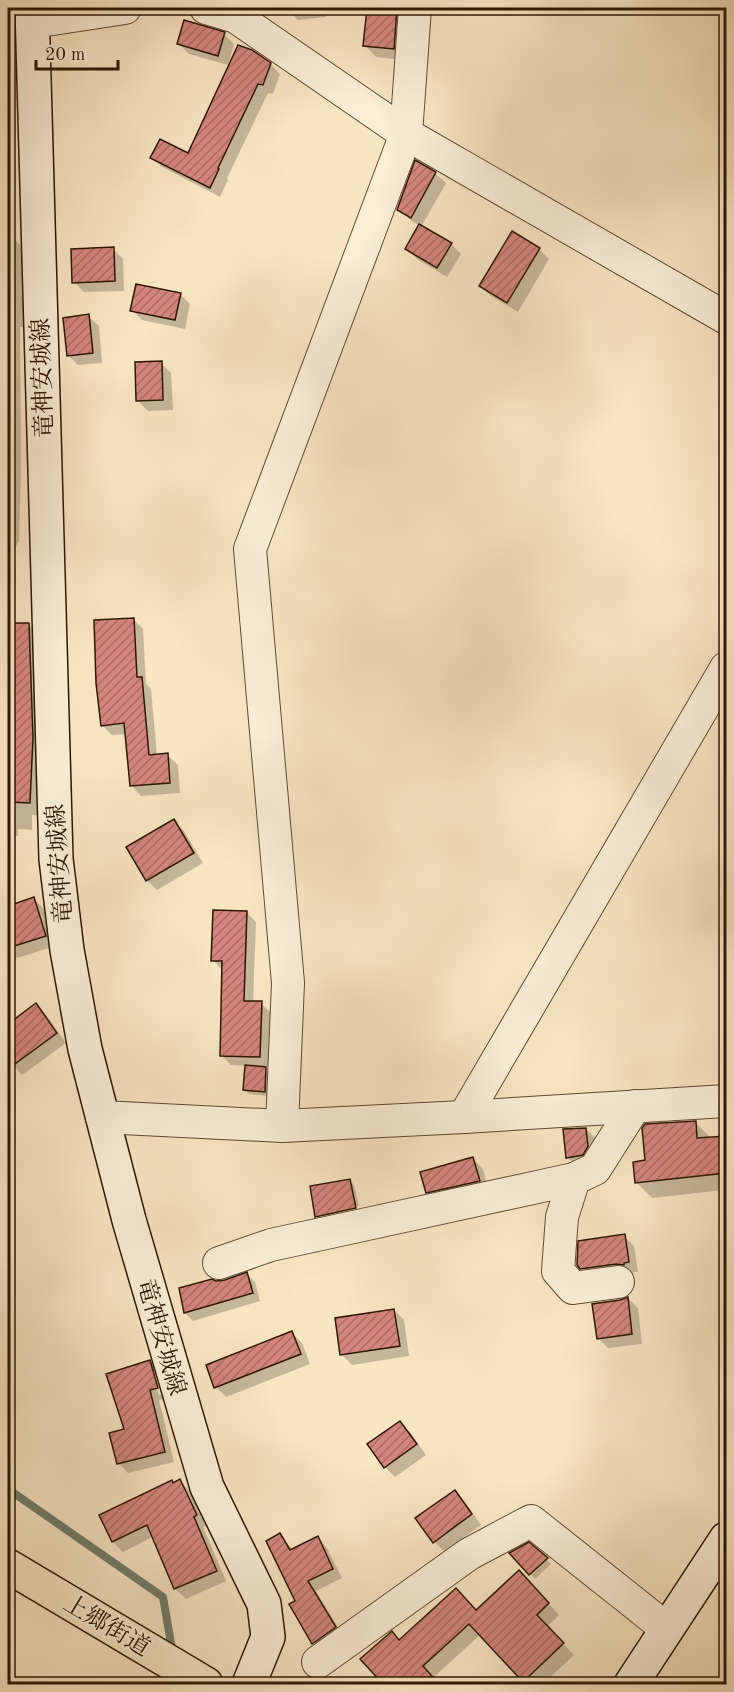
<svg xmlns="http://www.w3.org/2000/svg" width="734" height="1692" font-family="'Old Standard TT','Noto Serif JP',serif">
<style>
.shadow{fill:#0003;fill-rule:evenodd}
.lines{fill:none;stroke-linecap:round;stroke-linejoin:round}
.stream{stroke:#707c6c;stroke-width:8}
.building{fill:url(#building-hatch);stroke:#2c1700;stroke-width:1.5}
.street-casing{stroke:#5f4a30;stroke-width:34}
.secondary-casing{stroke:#2c1700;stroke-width:36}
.primary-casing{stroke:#2c1700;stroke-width:36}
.street{stroke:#faeed7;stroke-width:32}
.secondary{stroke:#faeed7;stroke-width:33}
.primary{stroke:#f8e5c2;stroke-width:33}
.labels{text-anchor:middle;stroke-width:4.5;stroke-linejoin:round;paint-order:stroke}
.street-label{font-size:24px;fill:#2c1700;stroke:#faeed7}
</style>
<defs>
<pattern id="building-hatch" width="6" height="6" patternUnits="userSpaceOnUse" patternTransform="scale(1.5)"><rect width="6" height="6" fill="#d4857d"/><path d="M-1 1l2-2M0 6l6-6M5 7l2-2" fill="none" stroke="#ac6c64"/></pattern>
</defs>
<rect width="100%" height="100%" fill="#f8e5c2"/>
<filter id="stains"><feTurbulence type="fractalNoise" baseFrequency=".00333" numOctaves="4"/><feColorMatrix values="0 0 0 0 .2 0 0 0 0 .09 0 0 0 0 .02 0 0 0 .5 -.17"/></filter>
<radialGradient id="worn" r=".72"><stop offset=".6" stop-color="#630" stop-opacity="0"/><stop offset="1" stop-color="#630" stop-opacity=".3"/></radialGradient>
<g class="shadow">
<path d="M286 8H355L326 14V17L298 20Z"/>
<path d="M368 8H395L408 20 405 60 376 57 364 45Z"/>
<path d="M224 34 234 44 228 65 189 54 179 44Z"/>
<path d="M270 64 280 74 273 94 268 93 227 178 228 180 220 197 162 167 152 157 189 155Z"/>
<path d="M416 162 435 173 446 183 421 227 451 244 461 254 447 277 417 259 407 249 420 226 409 219 399 209Z"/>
<path d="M8 233 27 252 32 328 20 327 21 467 19 541 8 559Z"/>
<path d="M113 249 123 259 124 291 84 292 74 282Z"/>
<path d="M539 249 549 259 518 312 491 296 481 286Z"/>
<path d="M180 294 190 304 185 329 142 320 132 310Z"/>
<path d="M88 316 99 326 102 363 78 365 68 355Z"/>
<path d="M161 363 171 373 173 410 148 411 138 401Z"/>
<path d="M133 619 143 629 146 684 151 689 157 756 167 755 178 765 180 793 141 796 131 785 127 734 112 735 102 725Z"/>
<path d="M28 624 42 638 44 816 32 815V830L18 829V836H12L11 890H8V625Z"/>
<path d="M174 821 184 831 203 863 157 890 147 880Z"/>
<path d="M34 899 44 909 55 946 8 961V907Z"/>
<path d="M246 912 256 922 253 1003H261L271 1013 270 1066H263L271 1073 270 1096 249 1094 244 1090 246 1066 231 1065 221 1055 223 971 213 960Z"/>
<path d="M36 1005 46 1015 66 1043 22 1075 8 1059V1026Z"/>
<path d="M695 1122 711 1138H726V1192L724 1190 652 1198 636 1182 647 1162Z"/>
<path d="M586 1129 596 1139 578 1168 568 1158Z"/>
<path d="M473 1159 483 1169 489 1191 437 1202 427 1192Z"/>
<path d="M350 1180 354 1185 359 1206 318 1215V1218L317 1216Z"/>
<path d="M359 1209 360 1213 322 1221 318 1218Z"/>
<path d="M624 1236 634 1246 638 1272H633L634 1274H627L592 1278 578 1264Z"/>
<path d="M247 1274 255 1282 260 1301 193 1321 185 1313 180 1290 225 1281Z"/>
<path d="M726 1286V1318L725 1316Z"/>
<path d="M628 1298 638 1308 642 1344 608 1348 598 1338 621 1301Z"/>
<path d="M394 1310 404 1320 409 1356 352 1365 342 1355Z"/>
<path d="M292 1333 302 1343 310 1364 226 1397 216 1387Z"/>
<path d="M150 1361 160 1371 168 1398 159 1400 174 1462 128 1473 118 1463 126 1431ZM152 1371H155L162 1394 159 1395Z"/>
<path d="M400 1423 410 1432 426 1455 395 1477 385 1467Z"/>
<path d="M180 1481 190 1491 206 1526 203 1527 226 1581 186 1599 175 1589 154 1536 123 1552 113 1542 174 1484Z"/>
<path d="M455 1492 465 1502 481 1525 444 1551 434 1542Z"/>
<path d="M280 1535 293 1550 318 1538 327 1548 342 1578 316 1591 344 1637 323 1652 314 1643 291 1605 297 1602Z"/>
<path d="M529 1544 551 1564 535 1579 512 1553Z"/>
<path d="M530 1583 559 1615 547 1627 574 1655 543 1684H513L520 1678 480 1635 435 1676 441 1684H385L362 1659 400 1641 477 1611Z"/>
</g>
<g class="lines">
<g class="stream">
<path d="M8 1213 9 1276 8 1312"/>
<path d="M8 1489 163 1597 173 1655"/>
</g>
</g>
<g class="building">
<path d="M367 8H397L394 49 363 46Z"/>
<path d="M184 20 225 32 218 56 177 44Z"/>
<path d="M238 45 252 50 271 63 263 85 258 84 218 168 219 169 210 188 150 158 160 139 188 153Z"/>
<path d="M415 160 436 172 411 218 397 210Z"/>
<path d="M419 224 452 243 437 268 405 249Z"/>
<path d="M512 231 540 248 507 303 479 286Z"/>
<path d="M114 247 115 281 72 283 71 249Z"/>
<path d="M136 284 181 293 175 320 130 311Z"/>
<path d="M89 314 93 353 67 356 63 318Z"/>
<path d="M162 361 163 400 136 401 135 362Z"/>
<path d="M134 618 137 677H142L149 755 168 753 170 783 130 786 124 723 101 726 96 683 94 620Z"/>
<path d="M8 623H29L33 738 30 803 8 802Z"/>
<path d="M174 819 194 853 146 881 126 847Z"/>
<path d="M34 897 46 936 8 948V906Z"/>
<path d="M213 910 247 911 244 1001H262L260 1057 220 1056 222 961H211Z"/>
<path d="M36 1003 57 1033 8 1069V1024Z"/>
<path d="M245 1065 266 1067 265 1092 243 1090Z"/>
<path d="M696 1121 697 1138 726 1136V1173L635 1183 633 1162 645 1160 642 1128 645 1124Z"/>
<path d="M586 1128 588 1146 583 1155 566 1158 563 1129Z"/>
<path d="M473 1157 480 1181 426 1193 420 1172Z"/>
<path d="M350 1179 356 1208 315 1217 310 1186Z"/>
<path d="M625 1234 629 1262 624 1263V1265L616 1264 580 1269 577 1265 578 1241Z"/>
<path d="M247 1272 253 1293 184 1313 179 1288 212 1279 216 1281 225 1280Z"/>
<path d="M628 1297 632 1334 597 1339 592 1304 620 1300Z"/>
<path d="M394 1309 400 1346 340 1355 335 1318Z"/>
<path d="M292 1331 301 1354 214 1388 206 1365Z"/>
<path d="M150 1360 158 1388 150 1390 165 1452 117 1464 109 1433 124 1429 106 1374Z"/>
<path d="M400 1421 417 1444 384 1468 367 1444Z"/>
<path d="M180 1479 197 1515 194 1517 217 1571 174 1589 147 1525 112 1542 99 1515 172 1480 173 1483Z"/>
<path d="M455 1490 472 1514 433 1543 415 1518Z"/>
<path d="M280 1533 290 1550 318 1536 333 1569 308 1581 336 1627 312 1644 289 1604 295 1601 266 1541Z"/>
<path d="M529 1542 548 1558 529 1575 509 1553Z"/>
<path d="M519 1570 549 1603 537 1615 564 1643 523 1682 469 1624 423 1666 439 1684H383L360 1659 392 1631 399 1640 456 1588 476 1610Z"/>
</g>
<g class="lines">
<defs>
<g id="street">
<path d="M206 8 236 17 406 134 726 318"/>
<path d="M33 22 125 8"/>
<path d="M102 1117 282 1126 464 1117 726 1101"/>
<path d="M464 1117 726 668"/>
<path d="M282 1126 288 983 250 549 406 134 415 8"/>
<path d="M574 1179 562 1217 558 1271 573 1288 618 1282"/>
<path d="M219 1263 271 1245 574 1179 595 1169 635 1106"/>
<path d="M318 1662 469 1554 531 1521 667 1629"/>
</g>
<g id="secondary">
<path d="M32 8 56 859 67 950 85 1049 129 1220 207 1487 264 1604 268 1637 249 1684"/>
<path d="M631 1684 726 1539"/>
</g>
<path id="primary" d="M8 1566 206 1684"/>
</defs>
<use href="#street" class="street-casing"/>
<use href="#secondary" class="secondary-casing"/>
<use href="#primary" class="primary-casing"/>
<use href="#street" class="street"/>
<use href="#secondary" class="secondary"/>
<use href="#primary" class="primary"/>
</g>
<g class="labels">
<g class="street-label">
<text transform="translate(42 378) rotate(-92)" y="8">竜神安城線</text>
<text transform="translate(59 864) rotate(-94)" y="8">竜神安城線</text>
<text transform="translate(162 1337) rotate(74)" y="8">竜神安城線</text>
<text transform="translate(107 1625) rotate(31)" y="8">上郷街道</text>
</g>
</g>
<rect width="734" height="1692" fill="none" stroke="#f8e5c2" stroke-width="30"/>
<rect x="9" y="9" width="716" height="1674" fill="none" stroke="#2c1700" stroke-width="3"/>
<rect x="15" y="15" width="704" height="1662" fill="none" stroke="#2c1700" stroke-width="1.5"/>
<path d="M36 60v9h82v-9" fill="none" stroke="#2c1700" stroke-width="3"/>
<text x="45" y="60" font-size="18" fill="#2c1700" stroke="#faeed7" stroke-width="4.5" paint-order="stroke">20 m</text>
<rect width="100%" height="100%" filter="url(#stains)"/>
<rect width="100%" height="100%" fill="url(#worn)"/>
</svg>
